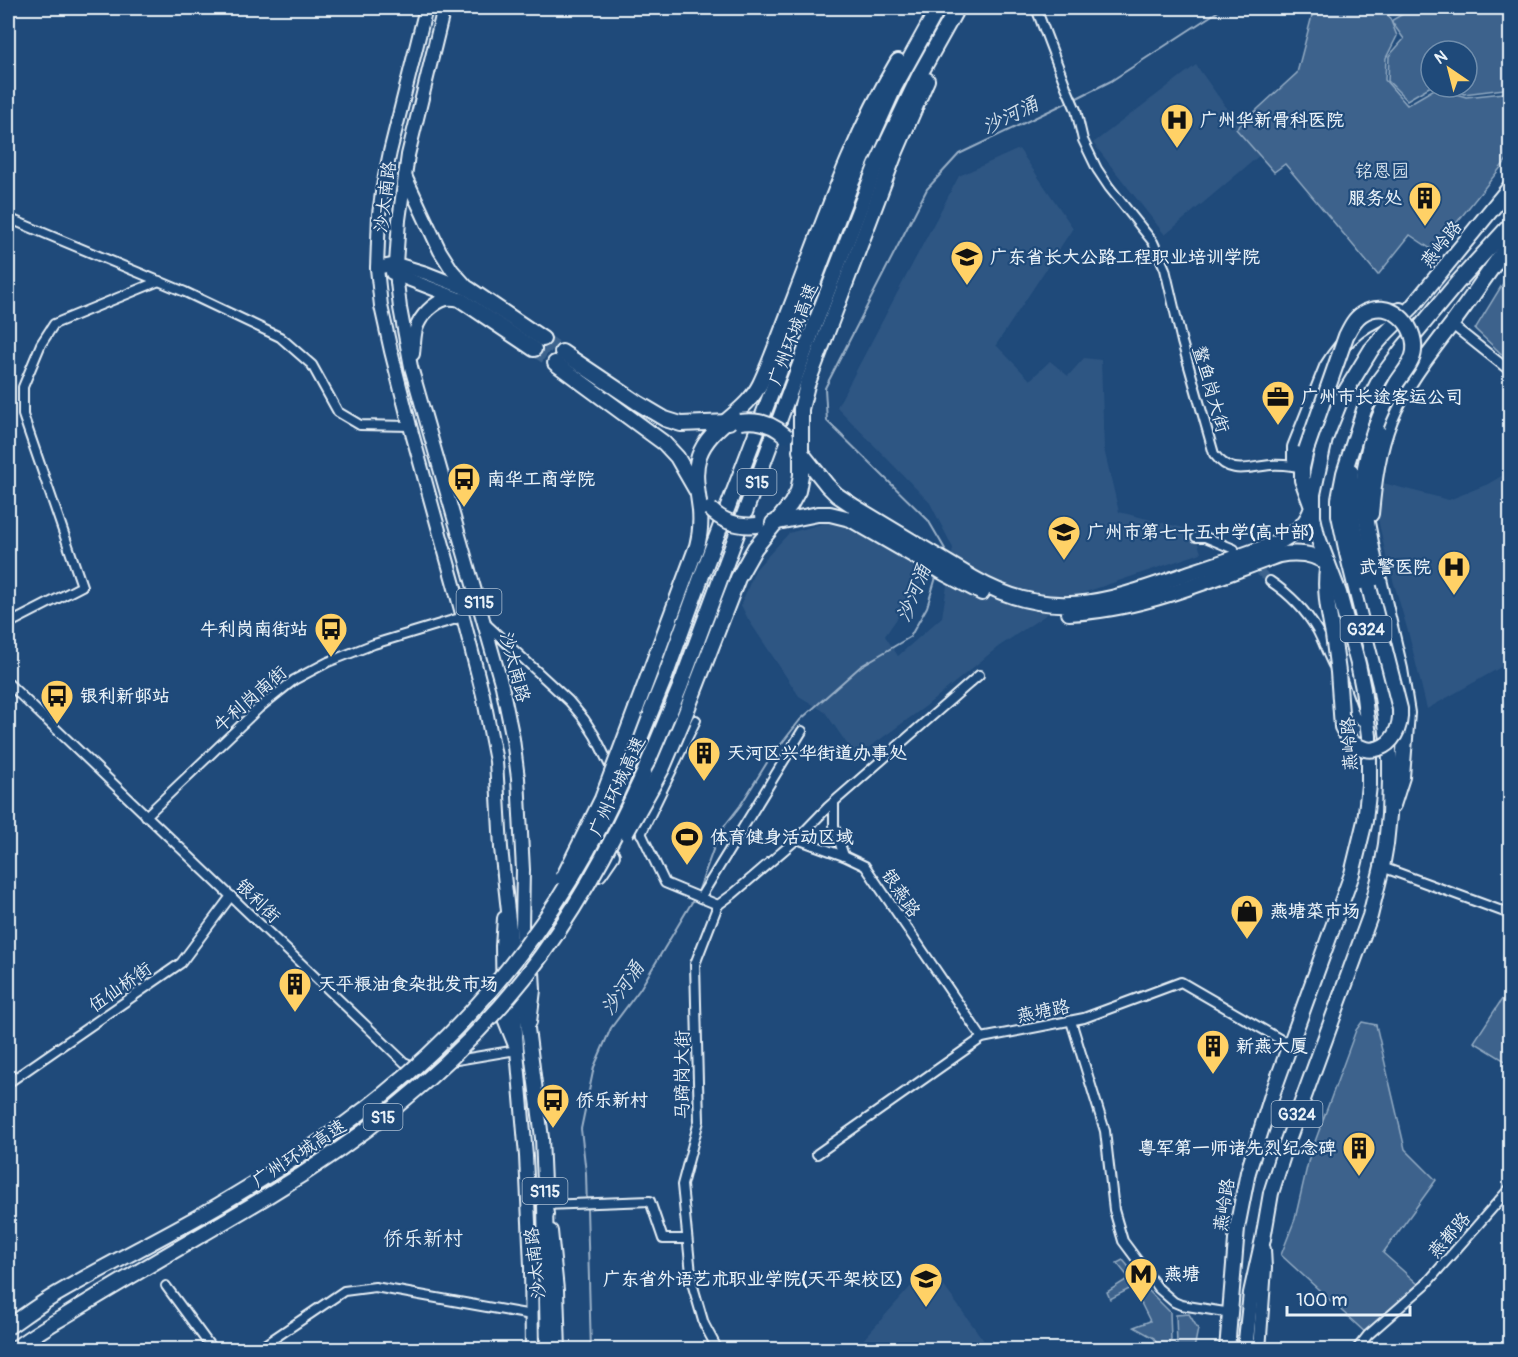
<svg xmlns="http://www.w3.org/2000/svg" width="1518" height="1357" font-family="Pangolin,'LXGW WenKai TC',sans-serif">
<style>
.built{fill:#2e5683}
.green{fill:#3c628c;stroke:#92aac2;stroke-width:1.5}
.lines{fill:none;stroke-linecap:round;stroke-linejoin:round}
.stream{stroke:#9ab0c7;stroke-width:2}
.street-tunnel{stroke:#3d638d;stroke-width:8;stroke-dasharray:8 4;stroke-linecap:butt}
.highway-tunnel{stroke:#3d638d;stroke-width:14;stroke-dasharray:14 7;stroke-linecap:butt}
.street-casing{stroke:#e8f1f8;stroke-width:12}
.primary-casing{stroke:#e8f1f8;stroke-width:16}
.highway-casing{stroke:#e8f1f8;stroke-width:18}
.street{stroke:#1f4a7a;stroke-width:8}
.primary{stroke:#1f4a7a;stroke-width:12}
.highway{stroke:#1f4a7a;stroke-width:14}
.highway-bridge-casing{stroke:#e8f1f8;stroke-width:18;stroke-linecap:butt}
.highway-bridge{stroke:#1f4a7a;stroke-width:14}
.labels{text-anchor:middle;stroke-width:4.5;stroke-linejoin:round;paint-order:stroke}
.shield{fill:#1f4a7a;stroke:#acbfd2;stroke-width:1.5}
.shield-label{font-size:16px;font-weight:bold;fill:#e8f1f8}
.poi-label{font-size:18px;font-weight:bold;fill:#e8f1f8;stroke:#1f4a7a;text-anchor:start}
.park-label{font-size:18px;fill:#d7e3ed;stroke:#1f4a7a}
.street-label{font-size:18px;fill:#e8f1f8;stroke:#1f4a7a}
.water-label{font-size:20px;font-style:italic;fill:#d4e1ec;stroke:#1f4a7a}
.neighbourhood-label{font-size:20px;fill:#e8f1f8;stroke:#1f4a7a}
</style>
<rect width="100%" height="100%" fill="#1f4a7a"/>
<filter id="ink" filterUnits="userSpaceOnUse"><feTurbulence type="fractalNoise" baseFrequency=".0167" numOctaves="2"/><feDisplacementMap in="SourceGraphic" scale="12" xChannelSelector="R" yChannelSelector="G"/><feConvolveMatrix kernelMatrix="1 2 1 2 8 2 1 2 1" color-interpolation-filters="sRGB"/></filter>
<g filter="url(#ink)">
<g class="built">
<path d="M1196 65 1260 155 1165 235 1093 143Z"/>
<path d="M1019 149 1073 228 996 345 1030 380 1050 361 1068 376 1084 358 1101 360 1104 449 1119 512 1192 530 1196 537 1201 553 1074 596 998 647 926 706 856 757 825 712 799 696 748 619 741 605 755 570 789 533 836 520 891 548 928 573 885 636 898 656 942 617 953 548 930 503 837 407 959 176Z"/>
<path d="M1510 471V662L1427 709 1409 635 1386 556 1377 514 1379 482 1449 500 1488 484Z"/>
<path d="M929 1266 990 1349H855Z"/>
</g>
<g class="green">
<path d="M1314 8H1398L1388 14 1391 21 1413 8H1510V92L1504 89 1464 94 1446 87H1467V51H1431V86L1407 100 1388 81 1389 56 1404 39 1391 21 1397 36 1386 58 1385 80 1407 105 1436 88 1466 97 1503 93 1510 97V156L1434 251 1410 235 1378 275 1285 164 1274 172 1236 129 1297 73Z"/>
<path d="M1510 272V362L1475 329Z"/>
<path d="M1508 990 1510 991V1064L1474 1042Z"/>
<path d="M1362 1022 1376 1025 1405 1149 1436 1180 1383 1253 1419 1285 1368 1335 1281 1255 1295 1219 1309 1158 1356 1030Z"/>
<path d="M1123 1260 1149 1291 1170 1312 1171 1340 1168 1349H1151L1158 1346 1154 1338 1134 1327 1150 1321 1133 1287 1110 1299 1107 1292 1129 1278 1117 1263Z"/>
<path d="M1189 1314 1198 1329 1194 1349H1174L1177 1344 1176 1315Z"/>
</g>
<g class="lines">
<g class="stream">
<path d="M1075 99 1111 81 1223 8"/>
<path d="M943 554 945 549 928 520 827 421 825 388 927 189 959 154 1070 101"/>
<path d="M591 1350 586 1173 581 1129 594 1067 611 1028 640 989 698 892 719 833 740 806 768 761 800 720 861 666 910 637 927 607 937 574"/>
</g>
<path class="street-tunnel" d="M1251 563 1270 581"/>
<g class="highway-tunnel">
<path d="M543 339 562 352"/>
<path d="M534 349 555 363"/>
</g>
<defs>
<g id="street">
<path d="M1036 8 1066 87 1076 110 1083 140 1097 169 1109 187 1153 242 1165 269 1182 342 1214 454C1231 476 1247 467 1271 465 1281 464 1291 466 1300 467"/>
<path d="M8 218 185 292 280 337 312 365 338 412 360 425 410 426"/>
<path d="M1451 324 1510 371"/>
<path d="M1196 537H1205L1234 549"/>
<path d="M1270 581C1288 593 1306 611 1317 630 1323 641 1327 653 1333 665"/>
<path d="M485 623 569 701 584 719 595 736 613 772"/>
<path d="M8 624 82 586 23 415V387L41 344 54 324 159 281"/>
<path d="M1342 680 1355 716 1359 720 1368 724"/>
<path d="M8 683 404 1062 413 1066H421L517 1050"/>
<path d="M834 802V826L844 856"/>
<path d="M146 816 259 708 294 680 328 662 374 644 463 617"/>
<path d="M634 818 665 883 718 905 733 894 797 839 844 856 865 866 982 1038"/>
<path d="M641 834 696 720"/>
<path d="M797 839 828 807 979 675"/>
<path d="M1382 867 1510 914"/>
<path d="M700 898 802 731"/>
<path d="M718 905 695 964 699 1121 682 1185 692 1283 704 1324 718 1350"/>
<path d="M1071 1021 1105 1131 1114 1210 1123 1241 1158 1288 1174 1302 1181 1305 1231 1313"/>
<path d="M8 1083 181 963 231 896"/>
<path d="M817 1154 982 1038 1084 1018 1181 982 1290 1045"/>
<path d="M545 1205 650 1201 663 1239H687"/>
<path d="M166 1286 213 1350"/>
<path d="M257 1350 344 1291 375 1287 526 1314"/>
<path d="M1356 1350 1368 1335 1425 1285 1510 1188"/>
</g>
<g id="primary">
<path d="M426 8 390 152 383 186 379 214 377 268 381 306 391 351 410 426 463 617 483 695 496 761 501 848 510 929 517 1050 526 1156 531 1266 532 1350"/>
<path d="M444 8 408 155 399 220 396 264 397 282 400 308 411 367 502 686 513 739 518 778 523 870 522 927 524 997 542 1138 545 1205 547 1214"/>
<path d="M405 176 440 251 452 270 469 289"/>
<path d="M377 268 396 264 426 273 467 289"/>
<path d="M392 273 457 298"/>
<path d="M413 354C414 346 414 337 416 329 420 316 433 303 446 299 451 298 456 299 461 300"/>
<path d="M504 918 502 946 503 1013 505 1021 514 1043"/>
<path d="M530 1022 534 990 531 934"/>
<path d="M551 1231 557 1290 559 1350"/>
<path d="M1259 1350 1265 1268 1264 1249"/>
</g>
<g id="highway">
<path d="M469 289 543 339"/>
<path d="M461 300 534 349"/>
<path d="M562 352 638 403 665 419 681 424 729 422"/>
<path d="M555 363 664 443 677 457 696 490"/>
<path d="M1376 426 1370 444 1365 467 1363 490 1364 507 1374 558 1400 669 1407 713 1402 777 1393 805"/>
<path d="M800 451 827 485 837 495 855 507 973 578C1048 622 1105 603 1181 576 1214 565 1248 554 1281 541 1296 532 1307 524 1312 507L1302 480V468L1306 450"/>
<path d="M1302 468 1295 460V447L1327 367C1345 337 1366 320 1400 310"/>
<path d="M1351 471C1347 511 1359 549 1369 587"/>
<path d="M1371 514C1374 482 1378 450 1390 420 1404 385 1429 354 1452 324 1472 297 1491 269 1510 242"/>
<path d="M773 523 818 514H830L850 519 944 573 982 593"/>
<path d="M1327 570C1324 592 1329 614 1333 635"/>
<path d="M1069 613C1143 610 1211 579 1279 555 1297 552 1315 553 1328 565"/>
<path d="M636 709 697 546C700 535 701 522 700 510 698 492 693 474 699 456 710 425 746 413 760 384 773 356 783 327 794 299 825 218 853 136 898 61"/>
<path d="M683 720 738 578 755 548 791 504 798 491 801 475V409L807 385 894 156 927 80"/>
<path d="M630 763 665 677 702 575 851 184 895 86 938 8"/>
<path d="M644 773 680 687 815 324 876 166 919 76 957 8"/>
<path d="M599 874 612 855"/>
<path d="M545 1205 548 1350"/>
<path d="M1227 1350 1237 1228 1248 1172 1273 1092 1352 874 1365 821 1369 785V736L1363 689 1358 664 1339 593 1317 535 1313 517V494L1325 439 1341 399 1371 350 1386 333 1412 307 1510 187"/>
<path d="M1245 1350 1251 1293 1263 1239 1271 1193 1286 1146 1370 916 1382 867 1386 844 1389 815 1390 780V759L1386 723 1380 685 1347 553 1339 515V499L1344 473 1364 410 1380 379 1403 348 1457 283 1510 225"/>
</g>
</defs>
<use href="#street" class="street-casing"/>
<use href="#primary" class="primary-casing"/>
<use href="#highway" class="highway-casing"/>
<use href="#street" class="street"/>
<use href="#primary" class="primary"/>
<use href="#highway" class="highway"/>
<defs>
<g id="highway-bridge">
<path d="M740 422C758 419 773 424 786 436"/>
<path d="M1306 450 1346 336C1350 328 1354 319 1362 314 1389 297 1417 324 1414 351 1413 363 1402 374 1396 384 1388 398 1381 412 1376 426"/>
<path d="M710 509C723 522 738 527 757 525"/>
<path d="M1333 635 1338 672 1342 727C1359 766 1403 751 1400 709L1369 587"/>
<path d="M626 833 663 767 683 720"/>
<path d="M563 878 602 799 636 709"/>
<path d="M8 1327C24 1316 40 1304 57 1294 110 1263 166 1236 219 1205 276 1171 333 1136 384 1094 493 1005 575 893 630 763"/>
<path d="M13 1350C33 1334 56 1322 78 1308 141 1269 206 1233 269 1195 366 1137 455 1065 526 976 574 914 612 845 644 773"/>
</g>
</defs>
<use href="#highway-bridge" class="highway-bridge-casing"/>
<use href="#highway-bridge" class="highway-bridge"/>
</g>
</g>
<defs>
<symbol id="hospital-pin" viewBox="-11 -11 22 30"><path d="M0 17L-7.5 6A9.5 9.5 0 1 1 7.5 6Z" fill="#ffd166" stroke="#1f4a7a"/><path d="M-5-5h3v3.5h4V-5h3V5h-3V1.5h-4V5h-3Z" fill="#111"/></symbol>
<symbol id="building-pin" viewBox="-11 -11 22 30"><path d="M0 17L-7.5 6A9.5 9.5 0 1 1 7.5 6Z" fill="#ffd166" stroke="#1f4a7a"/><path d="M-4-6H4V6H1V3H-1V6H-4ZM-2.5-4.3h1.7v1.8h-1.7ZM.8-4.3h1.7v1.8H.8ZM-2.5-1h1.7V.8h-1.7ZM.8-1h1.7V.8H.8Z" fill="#111"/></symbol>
<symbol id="university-pin" viewBox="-11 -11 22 30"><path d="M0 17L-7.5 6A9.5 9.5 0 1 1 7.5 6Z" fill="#ffd166" stroke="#1f4a7a"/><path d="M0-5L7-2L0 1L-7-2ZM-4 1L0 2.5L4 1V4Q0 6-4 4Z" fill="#111"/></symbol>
<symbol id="office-pin" viewBox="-11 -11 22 30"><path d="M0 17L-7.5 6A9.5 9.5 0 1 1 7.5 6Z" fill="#ffd166" stroke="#1f4a7a"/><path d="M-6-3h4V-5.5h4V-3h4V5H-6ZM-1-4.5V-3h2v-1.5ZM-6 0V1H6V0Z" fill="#111"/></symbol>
<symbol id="bus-pin" viewBox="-11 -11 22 30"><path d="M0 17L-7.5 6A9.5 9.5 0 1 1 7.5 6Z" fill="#ffd166" stroke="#1f4a7a"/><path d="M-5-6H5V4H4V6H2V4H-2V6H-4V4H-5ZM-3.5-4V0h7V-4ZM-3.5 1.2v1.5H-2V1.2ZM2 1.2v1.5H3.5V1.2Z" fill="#111"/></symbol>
<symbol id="stadium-pin" viewBox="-11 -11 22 30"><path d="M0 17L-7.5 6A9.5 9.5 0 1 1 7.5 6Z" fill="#ffd166" stroke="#1f4a7a"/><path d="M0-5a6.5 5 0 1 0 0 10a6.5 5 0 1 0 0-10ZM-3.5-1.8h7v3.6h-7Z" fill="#111"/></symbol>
<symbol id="shop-pin" viewBox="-11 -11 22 30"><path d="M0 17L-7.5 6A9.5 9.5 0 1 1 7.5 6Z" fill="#ffd166" stroke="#1f4a7a"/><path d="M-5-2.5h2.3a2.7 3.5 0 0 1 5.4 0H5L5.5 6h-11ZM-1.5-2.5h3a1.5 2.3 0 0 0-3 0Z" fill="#111"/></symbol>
<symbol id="metro-pin" viewBox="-11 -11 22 30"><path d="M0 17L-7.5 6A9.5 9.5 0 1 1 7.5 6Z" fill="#ffd166" stroke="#1f4a7a"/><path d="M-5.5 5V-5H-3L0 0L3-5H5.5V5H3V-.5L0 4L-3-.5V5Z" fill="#111"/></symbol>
<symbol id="school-pin" viewBox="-11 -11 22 30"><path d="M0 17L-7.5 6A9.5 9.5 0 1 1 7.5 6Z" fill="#ffd166" stroke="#1f4a7a"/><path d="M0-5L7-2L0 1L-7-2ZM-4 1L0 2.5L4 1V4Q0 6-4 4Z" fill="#111"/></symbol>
</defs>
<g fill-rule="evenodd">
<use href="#hospital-pin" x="1158" y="101" width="38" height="52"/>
<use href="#building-pin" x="1406" y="179" width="38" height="52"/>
<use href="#university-pin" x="948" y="238" width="38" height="52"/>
<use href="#office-pin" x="1259" y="378" width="38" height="52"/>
<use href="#bus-pin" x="445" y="460" width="38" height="52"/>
<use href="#university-pin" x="1045" y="513" width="38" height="52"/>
<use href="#hospital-pin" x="1435" y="548" width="38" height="52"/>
<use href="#bus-pin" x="312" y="610" width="38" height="52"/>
<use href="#bus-pin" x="38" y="677" width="38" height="52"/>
<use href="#building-pin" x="685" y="734" width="38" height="52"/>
<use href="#stadium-pin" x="668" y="818" width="38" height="52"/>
<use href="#shop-pin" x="1228" y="892" width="38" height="52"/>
<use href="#building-pin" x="276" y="965" width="38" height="52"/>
<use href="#building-pin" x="1194" y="1027" width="38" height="52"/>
<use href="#bus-pin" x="534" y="1081" width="38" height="52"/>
<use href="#building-pin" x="1340" y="1129" width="38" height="52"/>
<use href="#metro-pin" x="1122" y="1255" width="38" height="52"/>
<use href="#school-pin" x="907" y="1260" width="38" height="52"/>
</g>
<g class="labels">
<g class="shield">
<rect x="737.5" y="469" width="39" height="26" rx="4.5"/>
<rect x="456.5" y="589" width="45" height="26" rx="4.5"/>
<rect x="1340.5" y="616" width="51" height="26" rx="4.5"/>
<rect x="1271.5" y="1101" width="51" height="26" rx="4.5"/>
<rect x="363.5" y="1104" width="39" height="26" rx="4.5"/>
<rect x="522.5" y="1178" width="45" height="26" rx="4.5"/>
</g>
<g class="shield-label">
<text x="757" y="488">S15</text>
<text x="479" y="608">S115</text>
<text x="1366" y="635">G324</text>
<text x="1297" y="1120">G324</text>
<text x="383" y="1123">S15</text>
<text x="545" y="1197">S115</text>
</g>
<g class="poi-label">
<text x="1200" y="126">广州华新骨科医院</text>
<text x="1402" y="204" text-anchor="end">服务处</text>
<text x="990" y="263">广东省长大公路工程职业培训学院</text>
<text x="1301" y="403">广州市长途客运公司</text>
<text x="487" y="485">南华工商学院</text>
<text x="1087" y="538">广州市第七十五中学(高中部)</text>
<text x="1431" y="573" text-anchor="end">武警医院</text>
<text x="308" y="635" text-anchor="end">牛利岗南街站</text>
<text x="80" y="702">银利新邨站</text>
<text x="727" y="759">天河区兴华街道办事处</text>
<text x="710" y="843">体育健身活动区域</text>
<text x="1270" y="917">燕塘菜市场</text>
<text x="318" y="990">天平粮油食杂批发市场</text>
<text x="1236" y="1052">新燕大厦</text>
<text x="576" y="1106">侨乐新村</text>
<text x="1336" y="1154" text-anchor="end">粤军第一师诸先烈纪念碑</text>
<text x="1164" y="1280">燕塘</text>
<text x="903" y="1285" text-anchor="end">广东省外语艺术职业学院(天平架校区)</text>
</g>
<g class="park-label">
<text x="1382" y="177">铭恩园</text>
</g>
<g class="street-label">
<text transform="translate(385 197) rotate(-83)" y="6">沙太南路</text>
<text transform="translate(1441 244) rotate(-51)" y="6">燕岭路</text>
<text transform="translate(793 334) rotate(-69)" y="6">广州环城高速</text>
<text transform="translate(1211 389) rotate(74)" y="6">鳌鱼岗大街</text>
<text transform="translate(515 667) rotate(75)" y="6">沙太南路</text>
<text transform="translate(250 699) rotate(-41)" y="6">牛利岗南街</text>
<text transform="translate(1349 744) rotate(-93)" y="6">燕岭路</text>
<text transform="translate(617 786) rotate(-65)" y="6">广州环城高速</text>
<text transform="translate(901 893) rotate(56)" y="6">银燕路</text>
<text transform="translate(258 901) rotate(44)" y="6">银利街</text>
<text transform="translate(120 987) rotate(-35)" y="6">伍仙桥街</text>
<text transform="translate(1043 1011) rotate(-11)" y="6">燕塘路</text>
<text transform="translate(682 1075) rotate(-90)" y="6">马蹄岗大街</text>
<text transform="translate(299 1153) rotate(-33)" y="6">广州环城高速</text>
<text transform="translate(1224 1205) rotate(-81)" y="6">燕岭路</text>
<text transform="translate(1449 1235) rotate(-49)" y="6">燕都路</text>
<text transform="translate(535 1263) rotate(-96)" y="6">沙太南路</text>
</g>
<g class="water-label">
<text transform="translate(1010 115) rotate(-26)" y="7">沙河涌</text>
<text transform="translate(913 593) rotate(-68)" y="7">沙河涌</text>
<text transform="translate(622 988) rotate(-56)" y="7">沙河涌</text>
</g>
<g class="neighbourhood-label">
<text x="423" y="1245">侨乐新村</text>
</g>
</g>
<rect width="1518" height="1357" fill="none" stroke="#1f4a7a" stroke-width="30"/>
<rect x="15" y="15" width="1488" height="1327" fill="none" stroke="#e8f1f8" stroke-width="2" filter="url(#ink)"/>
<g transform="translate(1449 69) rotate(325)"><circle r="28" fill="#1f4a7a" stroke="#6f8dac" stroke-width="1.5"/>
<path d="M0-4.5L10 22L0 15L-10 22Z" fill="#ffd166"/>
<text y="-9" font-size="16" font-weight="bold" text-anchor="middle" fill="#e8f1f8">N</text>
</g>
<path d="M1287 1306v9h123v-9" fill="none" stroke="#e8f1f8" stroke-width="3"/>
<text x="1296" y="1306" font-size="18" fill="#e8f1f8" stroke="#1f4a7a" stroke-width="4.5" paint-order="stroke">100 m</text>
</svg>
